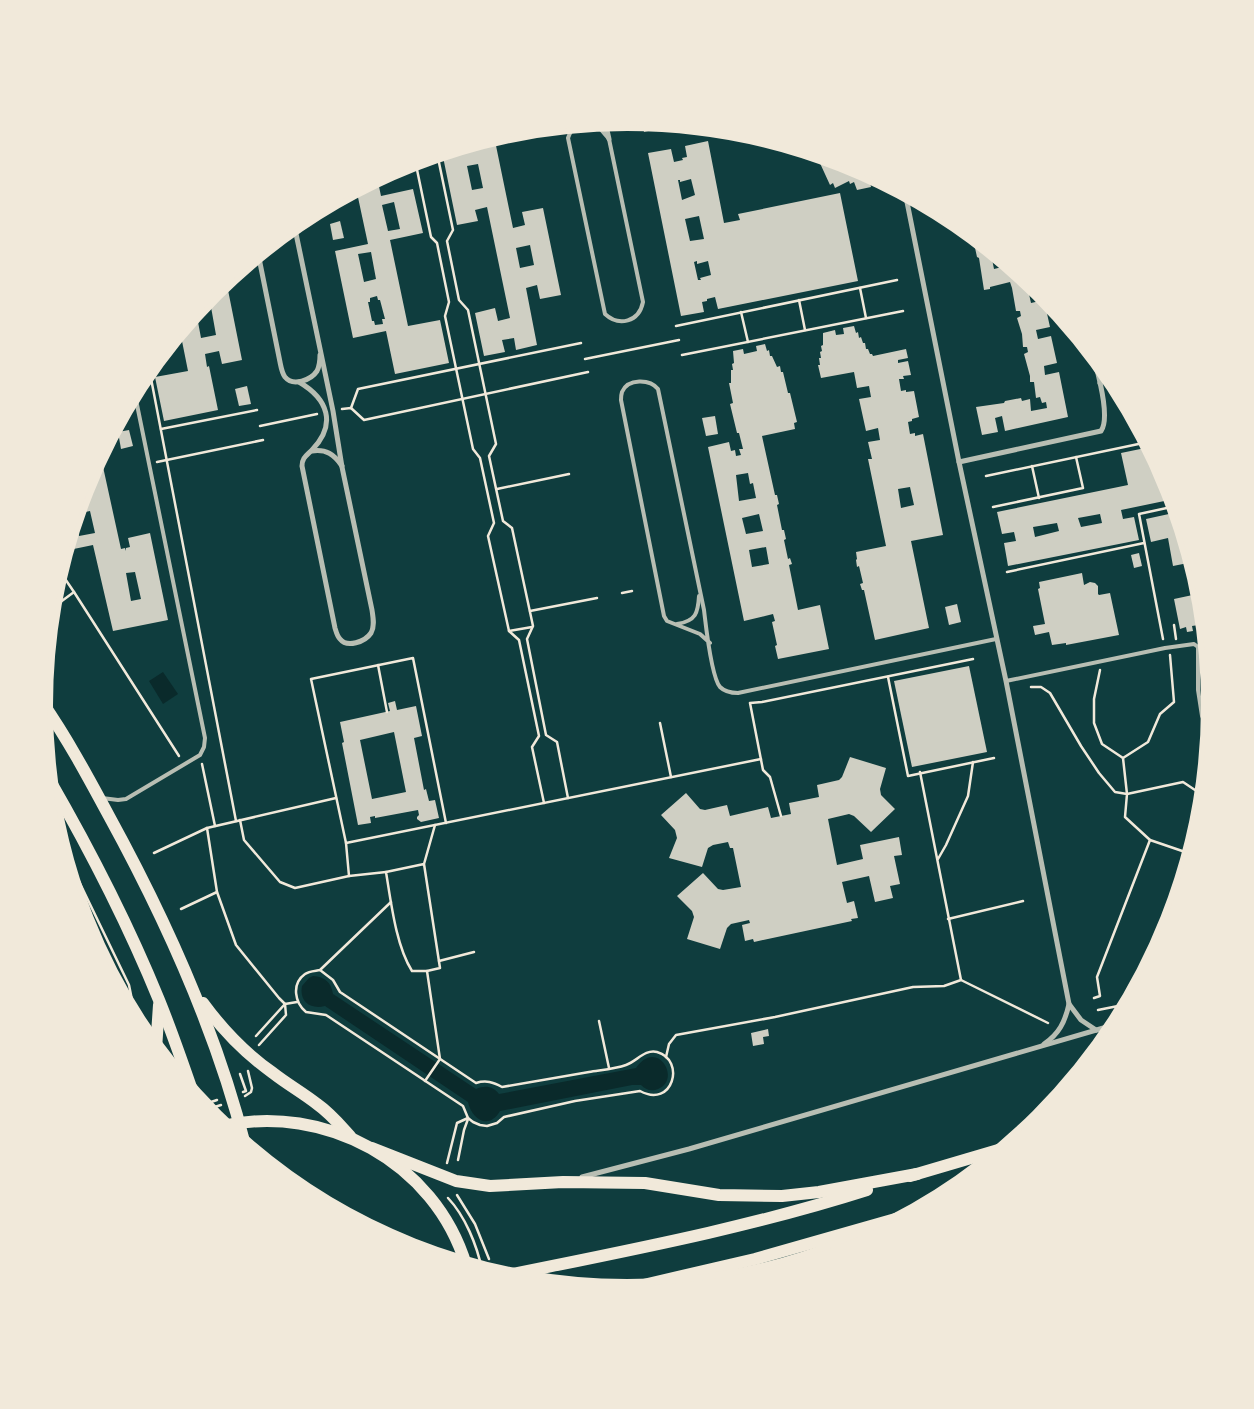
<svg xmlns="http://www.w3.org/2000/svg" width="1254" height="1409" font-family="Karla,sans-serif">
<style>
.water{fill:#0a2a2b}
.building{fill:#cfcfc3;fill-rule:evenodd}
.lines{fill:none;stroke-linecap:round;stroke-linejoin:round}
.path{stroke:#f1e9da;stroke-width:2.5}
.service{stroke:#b8beb3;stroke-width:4}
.minor{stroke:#b8beb3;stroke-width:5}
.primary{stroke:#f1e9da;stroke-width:12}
.trunk{stroke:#f1e9da;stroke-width:12}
.rim{fill:none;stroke:#f1e9da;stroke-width:6}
</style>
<rect width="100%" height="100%" fill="#0f3d3e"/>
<g class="water">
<path d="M163 672 178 694 163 704 149 681Z"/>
<path d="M313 976C325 977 331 982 333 994L476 1089C485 1085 493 1086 499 1094L636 1068C658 1036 684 1083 655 1090 649 1091 645 1089 641 1085H632L500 1111C489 1130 472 1120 468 1102L325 1006C310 1010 299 1001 302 986L309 978Z"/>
</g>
<g class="building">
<path d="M642 120 655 122 657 129 644 132Z"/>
<path d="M494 136 513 228 525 225 522 212 543 208 561 295 540 299 537 285 526 288 537 345 516 350 514 338 502 340 505 352 484 356 475 313 495 308 498 321 510 318 487 207 475 210 478 221 457 225 442 152 462 145 463 147 474 145V142ZM478 164 483 188 472 190 467 166ZM530 245 534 265 520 268 516 248Z"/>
<path d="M708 141 724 223 740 220 738 214 840 193 858 281 718 309 715 297 707 299V301L702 302 704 312 681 316 648 153 671 149 674 162 683 160 682 158 687 157 685 146ZM691 179 695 195 682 200 678 180H680V182ZM699 216 704 239 690 241 685 219ZM697 261V264L708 261 711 275 700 278 701 280H698L694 262Z"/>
<path d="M821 154 851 163 868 172 871 187 857 190 854 182 850 184 849 181 835 188 833 183 830 185 819 161 822 159Z"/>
<path d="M377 177 381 196 413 189 423 233 390 240 408 326 440 320 449 363 395 374 386 331 353 338 335 251 368 244 356 188ZM394 202 400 229 388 231 382 205ZM371 252 376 279 364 282 358 254ZM377 296 378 300H380L385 319H382L383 324 375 325 374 321H372L368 302H370V298Z"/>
<path d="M345 194 347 203 327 207 326 204Z"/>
<path d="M340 221 344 238 333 240 330 224Z"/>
<path d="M972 234 1001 258 992 259 994 269 1010 265 1042 291 1029 294 1031 303 1044 300 1050 327 1036 330 1038 339 1051 336 1057 363 1044 366 1045 375 1059 372 1068 417 1005 431 1002 416 995 418 998 432 982 435 976 407 1004 403 1005 401 1021 398 1022 401 1030 399 1031 411 1047 408 1046 402 1042 403 1040 397 1036 398 1034 382H1030V376L1024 354 1028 352 1027 347H1023L1022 334 1017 318 1021 316 1020 311H1016L1012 288 1010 282 990 287V289L984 290 979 258 977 257Z"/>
<path d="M226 280 242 360 222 364 219 351 205 354 207 367 209 366 218 410 164 421 155 377 188 371 180 331 196 311 201 338 216 335 211 307 206 308 207 310 201 311 200 309 197 310 213 290Z"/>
<path d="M854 326 856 333 858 332 859 338 861 337 863 343H865L866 349H868L870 354H872L873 356 906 349 908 358 898 360V363L908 361 911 375 903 376 904 379H899L901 391 906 390V392L914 391 919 417 912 419V421L908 422 910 434 915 433V436L923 434 943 535 911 541 929 628 875 640 864 590H862L860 584 863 583 859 566 857 567 856 560 857 559 856 552 886 546 868 459H872L868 442 880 440 878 428 866 431 859 399 871 397 869 386 857 388 854 372 821 378 818 365H820L819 358H821L820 352 822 351 821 346 823 345V333L835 330 836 335 844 334 843 328ZM910 487 914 505 901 508 898 489Z"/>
<path d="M765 344 767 351 769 350 770 356H772L777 367 780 366 781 372H783L788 393H790L797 422 794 423 795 429 762 436 775 495H777L779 504 777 505 782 530H784L786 539 784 540 788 559 790 558 792 564 789 565 798 610 820 605 829 649 778 659 775 646 777 645 772 622 775 621 773 614 744 621 708 447 729 442 731 451 735 450 736 456 741 455 739 449H743L739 433H737L730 404 733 403 729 383H731V370H733L732 364 734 363 733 351 743 349 744 354 757 351 756 346ZM748 473 750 484 753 483 756 498 739 501 736 475ZM759 514 763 531 746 534 742 518ZM766 547 769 564 752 567 749 550Z"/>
<path d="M247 386 251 404 239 406 235 389Z"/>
<path d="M715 416 718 434 706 436 702 418Z"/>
<path d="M129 430 133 446 121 449 118 432Z"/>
<path d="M1150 447 1168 481 1174 499 1121 510 1123 519 1134 517 1139 540 1008 566 1004 543 1016 541 1014 532 1002 534 997 512 1128 485 1121 453ZM1100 514 1102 523 1081 527 1078 518ZM1057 523 1059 531 1035 537 1033 527Z"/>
<path d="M100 453 121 549 125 548V551L126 548 130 547 128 538 150 533 168 620 113 631 93 545 64 551 75 515 79 536 95 533 90 511 76 514 83 490 87 489 86 480ZM135 572 141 599 131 601 126 573Z"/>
<path d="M1178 512 1193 562 1173 566 1168 538 1151 542 1146 519Z"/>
<path d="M1139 553 1142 566 1134 568 1131 555Z"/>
<path d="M1082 573 1084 585 1090 582 1095 583 1098 586V594L1099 595 1110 593 1119 635 1066 645V643L1052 645 1049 632 1035 635 1033 626 1045 624 1038 589 1040 588 1039 582Z"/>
<path d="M1202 593 1205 624 1192 626 1193 631 1187 632 1186 627 1180 629 1174 599Z"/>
<path d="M957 604 961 622 949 625 945 607Z"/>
<path d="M969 666 987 752 912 767 894 681Z"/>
<path d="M395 701 397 710 416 706 422 736 414 738 424 790 426 789 429 801 435 800 439 818 421 822 417 819V817L419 815 418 810 375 818V816L370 817 371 823 358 825 342 743 344 742 340 722 390 711 388 703ZM394 732 406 792 372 799 360 740Z"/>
<path d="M850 757 886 768 880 789 881 795 895 809 871 832 854 816 849 814 828 819 837 865 863 859 860 845 899 837 902 855 894 856 900 884 890 886 893 898 875 902 869 876 842 882 847 903 854 901 858 918 851 919 852 921 754 942 753 939 745 941 742 925 750 923 749 920 731 924 727 928 720 949 687 939 694 917 692 911 677 896 703 873 718 889 723 890 741 887 733 848H730L728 842 713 845 708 848 702 867 669 858 677 838 675 830 661 815 686 793 700 809 705 810 727 805 730 816 768 807 771 818 791 814 789 803 819 797 817 785 839 780 842 777Z"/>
<path d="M768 1029 769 1036 763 1037 764 1044 753 1046 751 1033Z"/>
</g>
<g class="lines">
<g class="path">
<path d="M437 153 453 230 447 241 459 300 468 310 496 444 489 456 503 521 512 528 533 626 527 639 546 735 557 742 568 798"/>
<path d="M415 160 431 237 437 243 449 302 445 316 473 449 480 458 494 523 488 536 509 631 519 640 539 736 532 747 544 803"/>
<path d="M860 288 866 318"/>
<path d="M799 300 805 330"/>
<path d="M741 312 748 342"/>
<path d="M676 326 897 280"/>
<path d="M682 355 903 311"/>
<path d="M585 359 679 340"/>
<path d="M149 368 236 821"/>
<path d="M351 408 358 389 581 343"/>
<path d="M342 409 351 408 364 420 588 372"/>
<path d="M260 426 317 414"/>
<path d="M161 429 257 410"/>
<path d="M157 462 263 440"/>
<path d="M1032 466 1039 498"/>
<path d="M986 476 1148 442"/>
<path d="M497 489 569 474"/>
<path d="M993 507 1083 488 1076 457"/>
<path d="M59 570 74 592 179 756"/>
<path d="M1007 572 1144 543"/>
<path d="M622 593 632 591"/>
<path d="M51 609 74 592"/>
<path d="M530 611 597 598"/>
<path d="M1174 625 1176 639"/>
<path d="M509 631 532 627"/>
<path d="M1163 639 1139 514 1176 506"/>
<path d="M1170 655 1174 702 1160 714 1148 742 1123 758 1127 794 1183 782 1204 796"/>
<path d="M378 665 387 712"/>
<path d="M1100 670 1094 699V723L1102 744 1123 758"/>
<path d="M888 677 908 776 994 758"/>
<path d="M1031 687H1041L1050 693 1081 746 1099 773 1115 792 1127 794 1125 817 1150 840 1191 854"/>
<path d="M660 723 671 777"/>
<path d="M202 764 215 826"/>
<path d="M781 816 770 777 763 770 750 703 762 702 973 659"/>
<path d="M240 820 244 840 280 882 295 888 349 876"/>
<path d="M207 828 217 892 236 945 279 998 285 1004 297 1002"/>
<path d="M59 840 129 985 137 1025"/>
<path d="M346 843 761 759"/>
<path d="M154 853 207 828 336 798"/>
<path d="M938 859 946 845 968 796 973 762"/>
<path d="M424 864 440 968 427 971H412C396 946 391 902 386 872L424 864 435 825"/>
<path d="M386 872 349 876 346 843 311 679 413 658 446 823"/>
<path d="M181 909 217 892"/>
<path d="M948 919 1023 901"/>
<path d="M439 961 474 952"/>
<path d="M320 970 333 980 340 992 476 1083C486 1080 493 1082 502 1087 531 1082 560 1077 589 1072 601 1070 615 1069 626 1065 637 1061 645 1049 657 1052 686 1060 673 1109 640 1091L575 1101 504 1117 497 1123 487 1126 480 1125 473 1122 468 1118 463 1106 326 1015 306 1012C295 1003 291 984 305 974 309 971 315 971 320 970L391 902"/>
<path d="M961 980 1048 1023"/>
<path d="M1094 998 1100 996 1097 977 1150 840"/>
<path d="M1098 1010 1128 1004"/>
<path d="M599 1021 609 1068"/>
<path d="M256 1036 285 1004"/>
<path d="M259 1045 286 1015 285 1004"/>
<path d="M666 1057 669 1044 676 1035 775 1017 913 987 944 986 961 980 920 772"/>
<path d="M240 1074 246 1091 243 1092"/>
<path d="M425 1081 440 1059 427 971"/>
<path d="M245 1096 251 1092 252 1088 248 1071"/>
<path d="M208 1103 217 1100"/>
<path d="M205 1110 221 1105"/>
<path d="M458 1160 464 1130 468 1119"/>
<path d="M447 1163 457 1123 468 1118"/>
<path d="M457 1195 475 1224 489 1259"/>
<path d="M448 1198C465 1216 477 1245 482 1270"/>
</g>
<g class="service">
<path d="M589 123 597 125 609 139 643 302C639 322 619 327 605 314L568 138C572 126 577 125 589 123Z"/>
<path d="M677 624C696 621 698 613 699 596"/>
<path d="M710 643 700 634 667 621 664 616 621 400C621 398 621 395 622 392 628 378 650 379 658 389L704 610C706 626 711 676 720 687 725 692 731 693 738 693L996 639"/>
<path d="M1006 681 1165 648 1194 644 1198 647V690L1202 716 1209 732"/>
<path d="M102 798 118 800 126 799 200 755 204 747 205 738 134 390"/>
</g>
<g class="minor">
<path d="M605 121 609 139"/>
<path d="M574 126 576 124"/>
<path d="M905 192 959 462 1006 681 1069 1004 1081 1020 1096 1030"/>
<path d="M294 224 333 411 342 467 372 610C373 617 375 626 371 633 365 642 347 648 340 639 337 636 336 631 335 628L302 466C302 458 306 456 312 450 337 424 328 399 299 382"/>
<path d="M258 253 280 362C281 367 282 373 285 377 293 387 311 380 317 371 319 367 320 361 320 355"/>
<path d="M1100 383 1107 370"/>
<path d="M312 451C326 449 334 454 342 466"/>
<path d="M959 462 1101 431C1111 417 1097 371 1093 353"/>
<path d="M1044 1044C1059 1034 1065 1022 1069 1004"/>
<path d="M582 1177 689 1149 1117 1024"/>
</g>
<g class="primary">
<path d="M42 702C67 738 88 777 109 816 166 920 216 1030 245 1145"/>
<path d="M49 779C90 850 128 924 159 1000 172 1032 183 1064 194 1096"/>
<path d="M203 1003C222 1029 246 1054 273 1073 287 1084 303 1093 317 1104 330 1113 340 1125 350 1136"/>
<path d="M156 1049 159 1005"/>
<path d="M222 1126C325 1103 435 1162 466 1265"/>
</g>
<g class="trunk">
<path d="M372 1148 456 1181 490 1186 563 1182 645 1183 719 1195 782 1196 819 1192 917 1174"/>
<path d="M910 1176 1005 1148"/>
<path d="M503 1276C625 1251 748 1228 867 1190"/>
<path d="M622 1290 755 1259 906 1216"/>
</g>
</g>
<path d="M0 0H1254V1409H0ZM50 705a577 577 0 1 1 1154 0a577 577 0 1 1-1154 0Z" fill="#f1e9da" fill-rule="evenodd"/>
<path class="rim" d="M50 705a577 577 0 1 1 1154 0a577 577 0 1 1-1154 0Z"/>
</svg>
